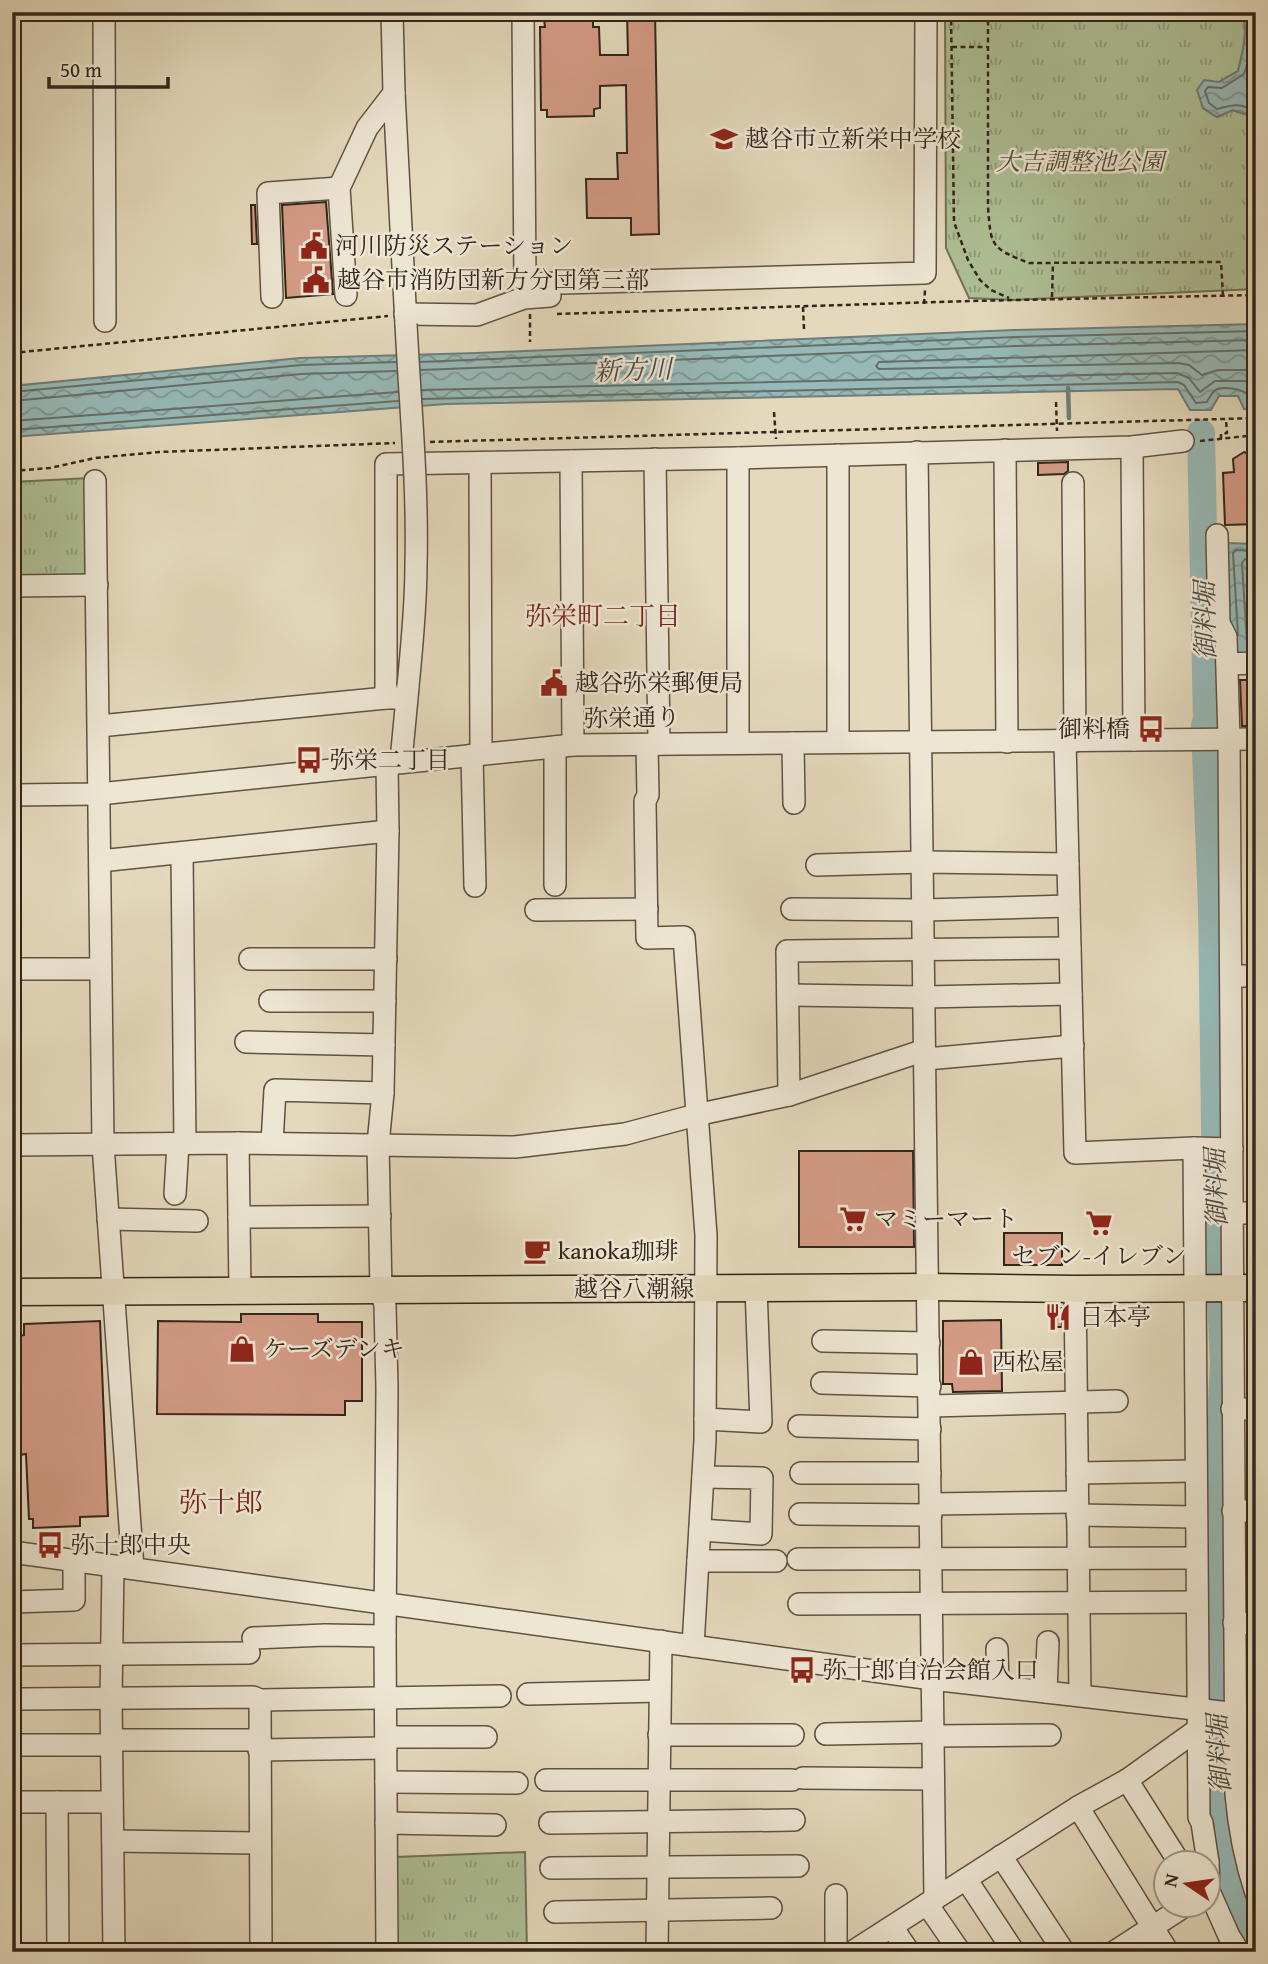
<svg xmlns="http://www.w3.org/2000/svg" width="1268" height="1964" font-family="'Gentium Book Plus','Noto Serif JP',serif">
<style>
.park{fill:url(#park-tufts);stroke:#707258;stroke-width:2}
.water{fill:url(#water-waves);stroke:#6f7e78;stroke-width:2}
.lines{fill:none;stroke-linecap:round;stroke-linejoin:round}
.shore{stroke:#656f68;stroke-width:2}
.stream{stroke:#6f7e78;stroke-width:4.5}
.river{stroke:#97b9b7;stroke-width:28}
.building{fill:#d49b85;stroke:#33251a;stroke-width:2}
.minor-casing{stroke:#5f5242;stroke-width:24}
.major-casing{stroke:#33251a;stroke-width:29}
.path{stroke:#33251a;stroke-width:2.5;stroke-dasharray:5 3.5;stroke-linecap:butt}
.minor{stroke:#ede6d3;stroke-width:21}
.major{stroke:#e4d9bc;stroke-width:26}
.minor-bridge-casing{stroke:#5f5242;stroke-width:24;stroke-linecap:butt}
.minor-bridge{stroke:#ede6d3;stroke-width:21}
.labels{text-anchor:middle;stroke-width:5;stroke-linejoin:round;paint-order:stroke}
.poi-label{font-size:24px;fill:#33251a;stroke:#ede6d3;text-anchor:start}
.park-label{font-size:24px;font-style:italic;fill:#524c39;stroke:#ede6d3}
.street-label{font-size:24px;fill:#33251a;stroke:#ede6d3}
.water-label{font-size:26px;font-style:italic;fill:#4c4a41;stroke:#ede6d3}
.neighbourhood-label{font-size:26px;fill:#7a1f14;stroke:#ede6d3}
.quarter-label{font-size:28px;fill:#7a1f14;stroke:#ede6d3}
</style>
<defs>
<pattern id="park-tufts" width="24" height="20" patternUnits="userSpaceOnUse" patternTransform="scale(1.75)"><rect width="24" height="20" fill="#aec096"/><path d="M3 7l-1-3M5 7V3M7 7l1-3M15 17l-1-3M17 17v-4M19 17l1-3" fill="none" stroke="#8e9c7a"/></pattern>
<pattern id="water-waves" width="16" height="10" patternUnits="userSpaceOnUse" patternTransform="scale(1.75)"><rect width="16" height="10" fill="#97b9b7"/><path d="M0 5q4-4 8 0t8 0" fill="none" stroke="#7c9694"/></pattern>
</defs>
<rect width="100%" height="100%" fill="#e4d9bc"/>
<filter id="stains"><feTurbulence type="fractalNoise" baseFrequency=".00286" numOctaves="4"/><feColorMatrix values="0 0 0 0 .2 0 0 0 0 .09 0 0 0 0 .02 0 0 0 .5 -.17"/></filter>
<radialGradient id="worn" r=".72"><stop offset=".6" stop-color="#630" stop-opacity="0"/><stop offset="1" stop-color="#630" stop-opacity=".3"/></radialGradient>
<g class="park">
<path d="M945 12H1243C1248 32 1243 52 1238 71L1219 82 1203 108 1217 117 1232 110 1248 115 1256 125V289L1012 300 969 298 946 248Z"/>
<path d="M89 478 90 572 83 578H12V482Z"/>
<path d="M525 1852 527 1952H397L396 1857Z"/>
</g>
<g class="water">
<path d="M1243 12H1256V125L1248 115 1233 110 1217 117 1203 108 1197 90 1204 80 1219 82 1238 71C1243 52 1248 32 1243 12Z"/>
<path d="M1256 324V396H1253L1250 409H1244L1238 396H1219L1211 410H1190L1178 389 446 404 12 437V386L300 358 477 353 1014 330Z"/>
<path d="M1225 543 1256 544V662L1232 663Z"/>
</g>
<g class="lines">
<g class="shore">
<path d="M1251 12C1256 33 1251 54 1244 74L1222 88 1208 87 1205 91 1209 103 1217 109C1231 105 1243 101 1256 114"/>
<path d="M1256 350 879 362 876 366 879 369 1178 363 1189 365 1202 375 1218 370H1256"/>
<path d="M420 362 1015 337 1256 331"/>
<path d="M421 370 1015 346 1256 340"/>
<path d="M422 390 1177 373 1189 378 1200 392 1215 381H1256"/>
<path d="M12 392 301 365 396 362"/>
<path d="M423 399 1178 382 1184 385 1196 403 1207 402C1207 401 1213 392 1214 391 1221 385 1239 389 1246 393L1256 390"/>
<path d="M12 401 301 374 396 371"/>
<path d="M12 421 398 392"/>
<path d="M12 430 398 401"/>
<path d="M1256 559H1245L1242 563 1247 643 1249 646H1256"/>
<path d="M1238 635 1233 553 1236 550 1256 551"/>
</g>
<path class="stream" d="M1068 388 1069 418"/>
<path class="river" d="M1201 433 1207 722 1205 725 1212 906 1216 1199 1224 1361 1218 1489 1216 1677 1217 1720 1225 1877 1242 1915 1256 1934"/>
</g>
<g class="building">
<path d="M627 12H655L659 234 631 235V218H587L586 179H618L617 153H627L626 85 600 86V108L594 109V116L547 117V110H541L540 27H545L544 19H593V27H599L600 55H628Z"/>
<path d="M326 202 333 294 286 298 282 205Z"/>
<path d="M251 205H255L257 244H252Z"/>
<path d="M1244 452 1256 457V524L1225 525 1223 473 1234 472 1233 459Z"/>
<path d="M1068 462V471L1064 474 1038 475V463Z"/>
<path d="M1240 680H1256V726H1242Z"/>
<path d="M799 1151H913L914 1247H799Z"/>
<rect x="1004" y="1233" width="58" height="32"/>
<path d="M1052 1308H1062V1327H1051Z"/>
<path d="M241 1314H318V1322H362V1401H345V1415L157 1414 158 1321 241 1322Z"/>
<path d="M1001 1320 1002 1391 953 1392 952 1384H943V1321Z"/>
<path d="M100 1321 108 1516 80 1517V1526L33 1528V1519H29L26 1454 19 1455 15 1336 24 1335V1324Z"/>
</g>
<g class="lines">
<defs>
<g id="minor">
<path d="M104 12 105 321"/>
<path d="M392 12 394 93 406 324"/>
<path d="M523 12 525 284 925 273 926 12"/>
<path d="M346 295 339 188 367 128 394 93"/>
<path d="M272 297 268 193 339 188"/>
<path d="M405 314 477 315 524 298 550 296"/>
<path d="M1132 447 1134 740"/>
<path d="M1005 450 1007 742"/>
<path d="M917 452 935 1899"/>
<path d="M738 458V743"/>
<path d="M655 459 659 744"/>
<path d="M571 461 573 745"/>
<path d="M480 463 481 754"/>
<path d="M95 481 103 1145 133 1568"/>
<path d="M1073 483 1075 741"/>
<path d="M1217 535 1219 623 1226 637 1229 739 1236 1794C1239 1829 1245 1860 1256 1893"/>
<path d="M12 586 97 585"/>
<path d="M1227 664 1256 663"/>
<path d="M386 698V464L738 458 1132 447 1183 441"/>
<path d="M99 726 386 698H406"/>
<path d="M1065 741 1075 1153 1194 1148 1232 1149"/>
<path d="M838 742V455"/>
<path d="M793 743 794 803"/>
<path d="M647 745 648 795 645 801 647 938 684 937 706 1235 705 1440 693 1646"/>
<path d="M555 747V885"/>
<path d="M472 755 475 886"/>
<path d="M401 761 408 687"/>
<path d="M12 795 99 794 573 745 1256 739"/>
<path d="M182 853 185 1144"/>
<path d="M100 861 388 831"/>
<path d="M817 865 923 862 1068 864"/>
<path d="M792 909 924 910 1069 906"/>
<path d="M536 910 647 909"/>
<path d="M250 959H386"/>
<path d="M12 969H100"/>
<path d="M1232 976H1256"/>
<path d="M788 995 925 997 1071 994"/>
<path d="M270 1001H385"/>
<path d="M246 1042 384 1045"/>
<path d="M926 1059 1073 1046"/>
<path d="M383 1093 388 831 387 763"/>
<path d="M789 1095 787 951 1070 948"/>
<path d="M238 1143 240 1291"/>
<path d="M272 1143 275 1090 383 1093 378 1144 381 1291 385 1305 387 1388 385 1636 387 1952"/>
<path d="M12 1145 238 1143 515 1147 625 1134 696 1115 789 1095 925 1050"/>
<path d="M1194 1148 1199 1817 1202 1823 1208 1862"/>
<path d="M175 1194 178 1144"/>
<path d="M1232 1213H1256"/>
<path d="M239 1217 380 1216"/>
<path d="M108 1219 197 1221"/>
<path d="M1075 1289 1080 1695"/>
<path d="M823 1341 929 1343"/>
<path d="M822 1383 930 1386"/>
<path d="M930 1406 1117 1401"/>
<path d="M1232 1409H1256"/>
<path d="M705 1419 761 1422 756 1288"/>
<path d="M799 1426 930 1429"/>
<path d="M801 1473H930"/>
<path d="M1077 1473 1195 1471"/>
<path d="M931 1504 1077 1502"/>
<path d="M1233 1511H1256"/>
<path d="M800 1514 931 1515"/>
<path d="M1077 1515 1196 1517"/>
<path d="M700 1530 761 1534 762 1478 703 1477"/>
<path d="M12 1552 932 1679 1256 1716"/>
<path d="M798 1559 1196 1558"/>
<path d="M698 1561H776"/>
<path d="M113 1566 111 1698 114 1952"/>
<path d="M12 1602 74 1600V1560"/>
<path d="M799 1604 1197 1602"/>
<path d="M1234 1623 1256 1624"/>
<path d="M253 1638 325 1635 385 1636"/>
<path d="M997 1649 998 1686"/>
<path d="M12 1655 249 1653"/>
<path d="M1046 1692 1048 1642"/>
<path d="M528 1694 660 1691"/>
<path d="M22 1699 253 1697 260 1700 500 1696"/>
<path d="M260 1700 261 1952"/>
<path d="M826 1734 933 1732"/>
<path d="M659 1735H793"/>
<path d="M933 1736 1050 1735"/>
<path d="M386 1737H486"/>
<path d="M112 1740H259"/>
<path d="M12 1745H112"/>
<path d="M259 1750 386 1748"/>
<path d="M803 1778 933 1779"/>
<path d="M546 1780H792"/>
<path d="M1127 1780 1179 1862"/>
<path d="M386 1782 517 1783"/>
<path d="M12 1802H112"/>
<path d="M57 1802 58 1952"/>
<path d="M1078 1807 1168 1952"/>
<path d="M386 1823 495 1825"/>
<path d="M550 1823 794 1820"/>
<path d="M113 1841 260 1843"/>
<path d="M1001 1856 1064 1952"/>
<path d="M1208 1863 1209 1891 1229 1936 1239 1952"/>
<path d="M551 1868 798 1866"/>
<path d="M966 1879 1014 1952"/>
<path d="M927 1904 960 1952"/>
<path d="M555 1912 771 1908"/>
<path d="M892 1927 909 1952"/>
<path d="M657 1952 661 1641"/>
<path d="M836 1952V1895"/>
<path d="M852 1952 1078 1807 1127 1780 1197 1730"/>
<path d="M1114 1952 1188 1904"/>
</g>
<path id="major" d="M12 1292 929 1287 1075 1289 1256 1288"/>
</defs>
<use href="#minor" class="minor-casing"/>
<use href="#major" class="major-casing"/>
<g class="path">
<path d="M951 12 954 222 968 260 980 280 991 290 1009 298"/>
<path d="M988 12V207C991 247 991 248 1029 263L1221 262 1223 296"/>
<path d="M952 47H987"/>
<path d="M1052 297 1053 263"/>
<path d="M924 304 925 290"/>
<path d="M803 307 804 329"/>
<path d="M530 314V342"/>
<path d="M557 314 969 301 1256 295"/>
<path d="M12 353 388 316"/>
<path d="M1056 402 1057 431"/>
<path d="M774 412 776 439"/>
<path d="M1221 439V434L1227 433 1226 420"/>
<path d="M1200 441 1256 435"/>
<path d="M430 442 1256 418"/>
<path d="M12 471 50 468 95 458 159 452 395 443"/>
</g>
<use href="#minor" class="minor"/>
<use href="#major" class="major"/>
<defs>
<path id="minor-bridge" d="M406 324C410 404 418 484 416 564 416 605 412 646 408 686"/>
</defs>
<use href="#minor-bridge" class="minor-bridge-casing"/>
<use href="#minor-bridge" class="minor-bridge"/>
</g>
<defs>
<symbol id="school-bare" viewBox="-9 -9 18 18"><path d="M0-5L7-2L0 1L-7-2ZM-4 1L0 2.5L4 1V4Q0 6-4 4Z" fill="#8f2418" stroke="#ede6d3" stroke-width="2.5" paint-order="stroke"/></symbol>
<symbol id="civic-bare" viewBox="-9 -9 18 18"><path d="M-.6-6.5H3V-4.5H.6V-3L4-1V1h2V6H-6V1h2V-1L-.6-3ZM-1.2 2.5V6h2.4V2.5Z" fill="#8f2418" stroke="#ede6d3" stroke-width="2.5" paint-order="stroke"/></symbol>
<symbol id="bus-bare" viewBox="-9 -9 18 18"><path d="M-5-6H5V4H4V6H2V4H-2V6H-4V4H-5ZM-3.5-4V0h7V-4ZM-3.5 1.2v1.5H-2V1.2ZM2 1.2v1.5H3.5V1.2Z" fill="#8f2418" stroke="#ede6d3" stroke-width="2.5" paint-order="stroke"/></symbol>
<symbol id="supermarket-bare" viewBox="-9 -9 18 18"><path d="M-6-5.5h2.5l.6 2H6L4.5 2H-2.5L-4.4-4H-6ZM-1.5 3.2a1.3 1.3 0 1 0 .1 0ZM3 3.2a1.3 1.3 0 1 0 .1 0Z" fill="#8f2418" stroke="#ede6d3" stroke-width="2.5" paint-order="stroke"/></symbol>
<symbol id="cafe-bare" viewBox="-9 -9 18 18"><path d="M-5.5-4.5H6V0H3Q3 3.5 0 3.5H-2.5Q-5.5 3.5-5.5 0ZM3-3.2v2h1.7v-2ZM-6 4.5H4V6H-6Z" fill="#8f2418" stroke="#ede6d3" stroke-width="2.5" paint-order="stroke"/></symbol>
<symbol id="restaurant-bare" viewBox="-9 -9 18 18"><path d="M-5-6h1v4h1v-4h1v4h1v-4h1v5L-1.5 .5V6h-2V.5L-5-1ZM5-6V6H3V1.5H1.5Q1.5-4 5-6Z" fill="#8f2418" stroke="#ede6d3" stroke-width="2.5" paint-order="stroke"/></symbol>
<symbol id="shop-bare" viewBox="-9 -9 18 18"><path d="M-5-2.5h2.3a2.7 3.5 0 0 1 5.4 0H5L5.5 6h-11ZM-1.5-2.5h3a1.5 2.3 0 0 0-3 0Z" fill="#8f2418" stroke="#ede6d3" stroke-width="2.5" paint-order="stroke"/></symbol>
</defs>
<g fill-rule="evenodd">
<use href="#school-bare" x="705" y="120" width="38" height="38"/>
<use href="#civic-bare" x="295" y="227" width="38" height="38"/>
<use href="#civic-bare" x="297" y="261" width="38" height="38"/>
<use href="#civic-bare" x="535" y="664" width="38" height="38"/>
<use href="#bus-bare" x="1132" y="710" width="38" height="38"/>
<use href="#bus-bare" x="290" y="741" width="38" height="38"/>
<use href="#supermarket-bare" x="834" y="1200" width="38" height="38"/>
<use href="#supermarket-bare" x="1080" y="1204" width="38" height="38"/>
<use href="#cafe-bare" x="518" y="1232" width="38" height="38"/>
<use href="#restaurant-bare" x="1039" y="1298" width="38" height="38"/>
<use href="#shop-bare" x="223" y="1330" width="38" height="38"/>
<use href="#shop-bare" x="952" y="1343" width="38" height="38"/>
<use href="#bus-bare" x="31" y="1526" width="38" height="38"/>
<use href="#bus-bare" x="783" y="1651" width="38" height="38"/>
</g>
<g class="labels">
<g class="poi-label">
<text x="745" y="147">越谷市立新栄中学校</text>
<text x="335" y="254">河川防災ステーション</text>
<text x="337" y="288">越谷市消防団新方分団第三部</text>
<text x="575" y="691">越谷弥栄郵便局</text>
<text x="1130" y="737" text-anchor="end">御料橋</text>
<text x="330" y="768">弥栄二丁目</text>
<text x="874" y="1227">マミーマート</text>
<text x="558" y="1259">kanoka珈琲</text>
<text x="1099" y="1264" text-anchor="middle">セブン-イレブン</text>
<text x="1079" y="1325">日本亭</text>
<text x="263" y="1357">ケーズデンキ</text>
<text x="992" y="1370">西松屋</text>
<text x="71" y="1553">弥十郎中央</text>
<text x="823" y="1678">弥十郎自治会館入口</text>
</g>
<g class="park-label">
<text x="1080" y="170">大吉調整池公園</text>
</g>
<g class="street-label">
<text transform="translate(632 718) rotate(-1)" y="8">弥栄通り</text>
<text x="634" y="1297">越谷八潮線</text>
</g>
<g class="water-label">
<text transform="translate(633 370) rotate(-2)" y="9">新方川</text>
<text transform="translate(1205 621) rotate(-91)" y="9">御料堀</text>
<text transform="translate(1216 1188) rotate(-92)" y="9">御料堀</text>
<text transform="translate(1219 1754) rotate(-93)" y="9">御料堀</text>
</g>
<g class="neighbourhood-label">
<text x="603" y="625">弥栄町二丁目</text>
</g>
<g class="quarter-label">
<text x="221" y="1512">弥十郎</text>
</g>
</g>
<rect width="1268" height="1964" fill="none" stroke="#e4d9bc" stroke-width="42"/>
<rect x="14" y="14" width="1240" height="1936" fill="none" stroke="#33251a" stroke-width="3.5"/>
<rect x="21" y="21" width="1226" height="1922" fill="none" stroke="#33251a" stroke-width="2"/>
<g transform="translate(1187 1884) rotate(283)"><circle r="33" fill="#ede6d3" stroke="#a39989" stroke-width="2"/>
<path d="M0-5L12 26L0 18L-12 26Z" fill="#8f2418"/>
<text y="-10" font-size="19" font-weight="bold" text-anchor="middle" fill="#33251a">N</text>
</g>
<path d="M49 77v10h119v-10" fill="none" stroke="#33251a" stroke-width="3.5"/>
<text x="60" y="77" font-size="21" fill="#33251a" stroke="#ede6d3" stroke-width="5" paint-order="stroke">50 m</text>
<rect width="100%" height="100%" filter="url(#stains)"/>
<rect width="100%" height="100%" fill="url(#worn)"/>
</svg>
